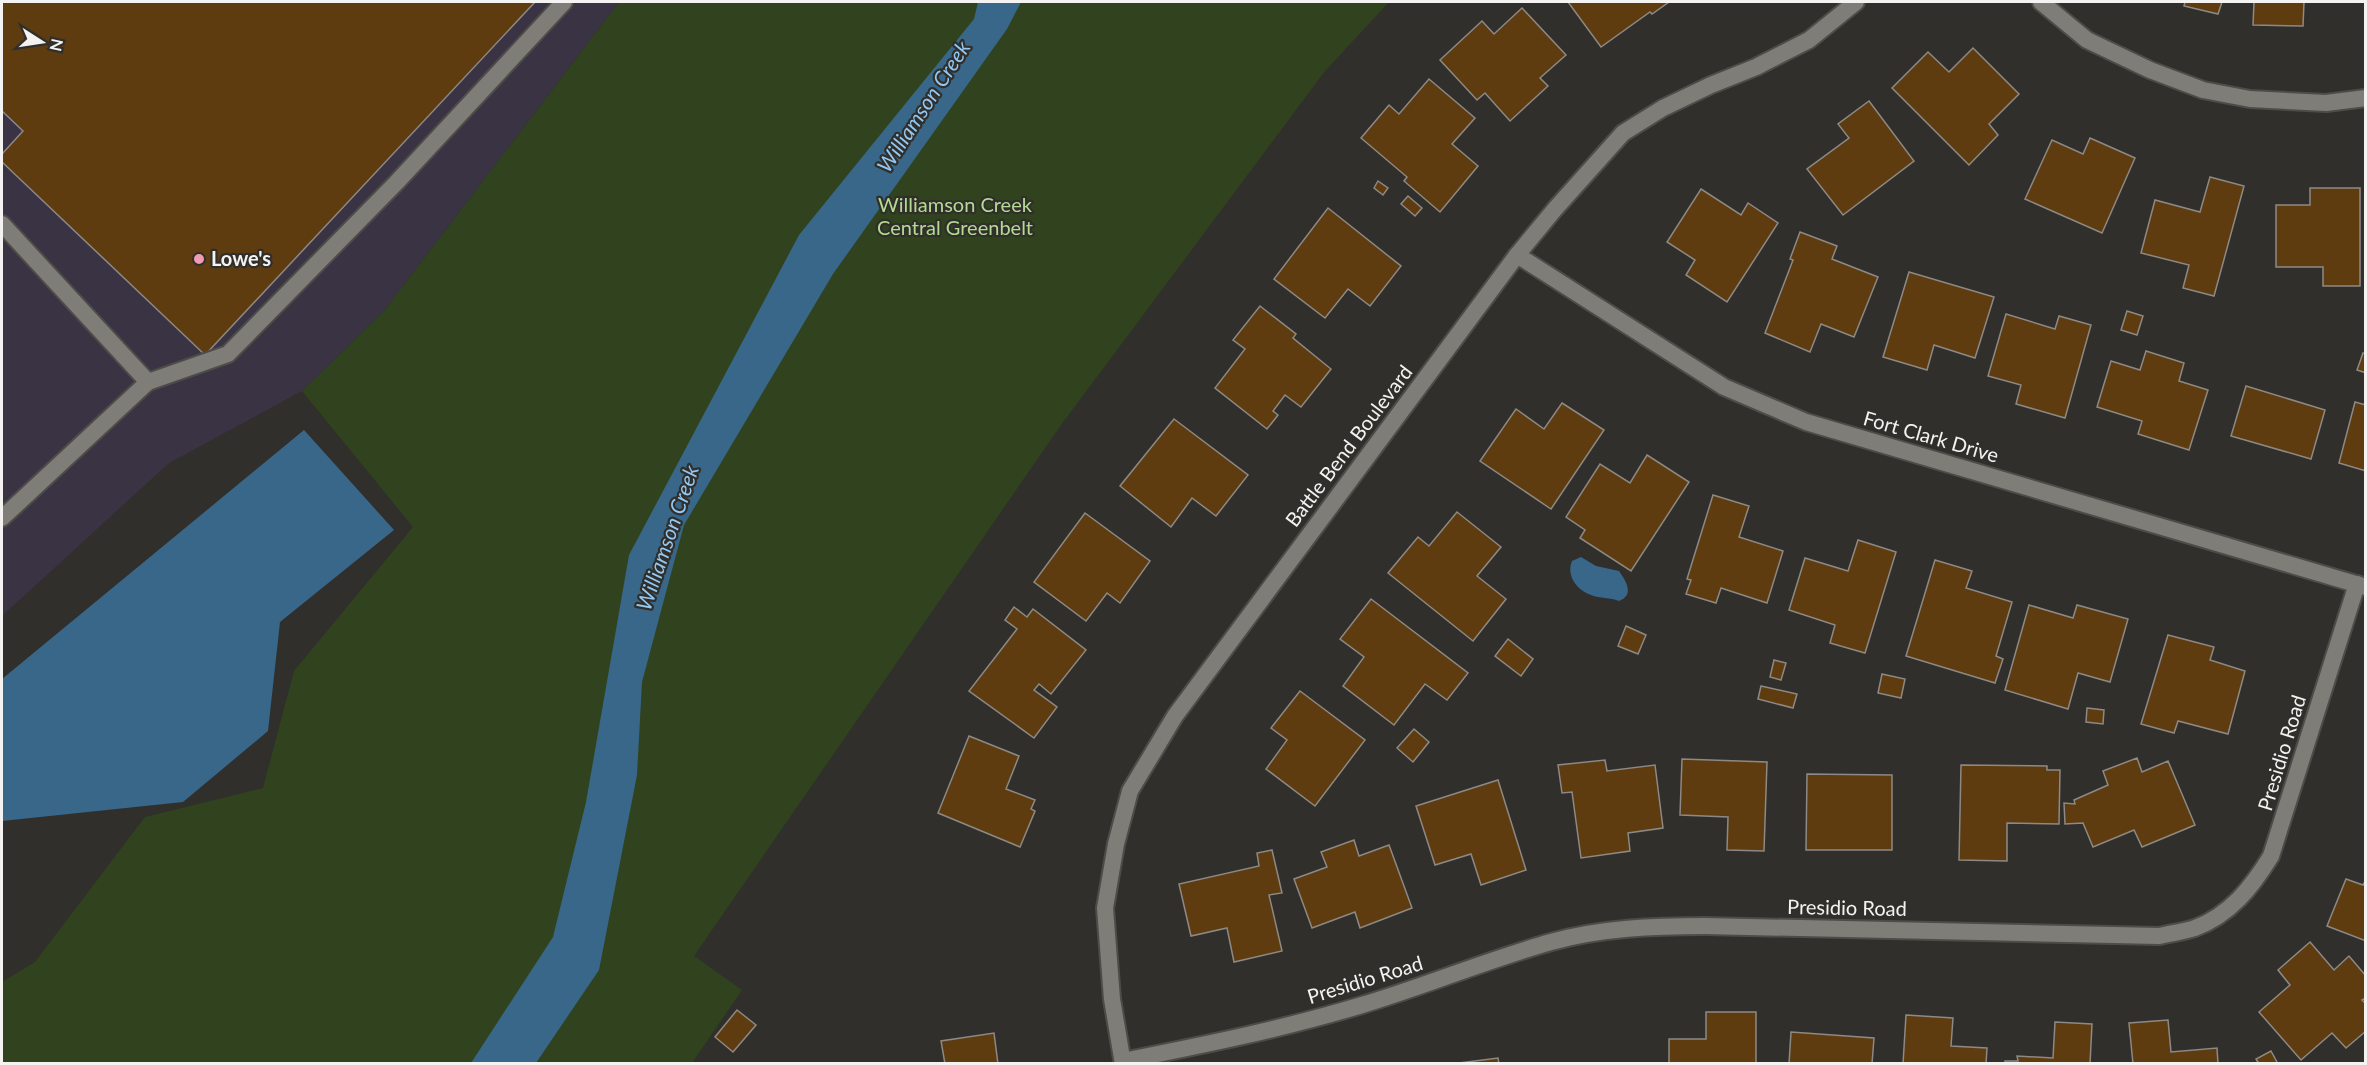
<svg xmlns="http://www.w3.org/2000/svg" width="2367" height="1065" font-family="Lato,sans-serif">
<style>
.commercial{fill:#393344}
.green{fill:#30431e}
.water{fill:#396789}
.building{fill:#5e3c10;stroke:#8d8985;stroke-width:1.5}
.lines{fill:none;stroke-linecap:round;stroke-linejoin:round}
.service-casing{stroke:#4d4c48;stroke-width:20}
.minor-casing{stroke:#4d4c48;stroke-width:20}
.service{stroke:#7f7d78;stroke-width:16}
.minor{stroke:#7f7d78;stroke-width:16}
.poi-dot{fill:#f19ab1;stroke:#302f2b;stroke-width:2}
.labels{text-anchor:middle;stroke-width:4.5;stroke-linejoin:round;paint-order:stroke}
.park-label{font-size:20px;fill:#b4da92;stroke:#302f2b}
.poi-label{font-size:20px;font-weight:bold;fill:#f4f3f1;stroke:#302f2b;text-anchor:start}
.street-label{font-size:20px;fill:#f4f3f1;stroke:#302f2b}
.water-label{font-size:21px;font-style:italic;fill:#92c8f3;stroke:#302f2b}
</style>
<rect width="100%" height="100%" fill="#302f2b"/>
<path class="commercial" d="M2 2H619L384 311 302 391 169 463 2 616Z"/>
<path class="green" d="M619 2H1389L1325 71 1061 425 694 956 742 990 692 1063H2V982L35 962 145 817 263 788 294 671 413 527 302 391 384 311Z"/>
<g class="water">
<path d="M978 2H1021L1007 29 833 274 684 525 642 682 637 775 599 970 536 1063H471L553 937 586 802 629 555 799 235 974 19Z"/>
<path d="M304 430 394 530 280 622 268 731 183 802 2 821V679Z"/>
<path d="M1581 557 1596 566 1619 571C1626 581 1635 595 1619 601 1610 597 1600 599 1591 595 1577 590 1566 576 1572 561Z"/>
</g>
<g class="building">
<path d="M2 2H535L205 355 2 162V154L23 131 2 111Z"/>
<path d="M1568 2H1669L1652 14 1650 12 1601 47Z"/>
<path d="M2185 2H2222L2218 14 2184 6Z"/>
<path d="M2254 2H2304L2303 26 2253 25Z"/>
<path d="M1522 8 1566 55 1540 78 1548 86 1510 121 1485 93 1477 100 1440 60 1482 21 1494 34Z"/>
<path d="M1973 48 2019 94 1989 124 1998 135 1969 165 1892 88 1928 52 1949 72Z"/>
<path d="M1429 79 1475 118 1452 144 1478 166 1440 212 1404 181 1407 177 1361 138 1389 105 1399 114Z"/>
<path d="M1869 101 1914 161 1843 215 1807 169 1849 138 1838 124Z"/>
<path d="M2090 138 2135 158 2102 233 2025 199 2052 140 2083 154Z"/>
<path d="M2210 177 2244 186 2214 296 2183 288 2189 265 2141 253 2155 200 2200 212Z"/>
<path d="M1378 181 1388 188 1383 195 1374 188Z"/>
<path d="M2310 188H2360V286H2323V267H2276V205H2310Z"/>
<path d="M1701 189 1741 215 1748 203 1778 223 1727 302 1686 275 1695 260 1667 242Z"/>
<path d="M1408 196 1422 208 1415 216 1401 204Z"/>
<path d="M1328 208 1401 266 1370 306 1348 289 1325 318 1274 279Z"/>
<path d="M1800 232 1837 246 1832 259 1878 277 1854 337 1821 324 1810 352 1765 333 1793 260 1790 259Z"/>
<path d="M1909 272 1994 297 1975 358 1934 345 1927 370 1883 357Z"/>
<path d="M1260 306 1296 334 1293 338 1331 369 1301 407 1285 395 1273 411 1278 415 1267 429 1215 388 1245 349 1233 340Z"/>
<path d="M2127 311 2143 316 2137 335 2121 330Z"/>
<path d="M2006 314 2055 329 2059 316 2091 325 2065 418 2016 404 2021 385 1988 376Z"/>
<path d="M2146 351 2184 363 2179 381 2208 390 2189 450 2138 434 2142 421 2097 407 2111 361 2140 370Z"/>
<path d="M2363 353 2366 354V373L2357 370Z"/>
<path d="M2246 386 2325 410 2311 459 2231 436Z"/>
<path d="M2355 402 2366 405V471L2339 463Z"/>
<path d="M1562 403 1604 430 1551 509 1480 461 1516 409 1544 429Z"/>
<path d="M1174 419 1248 475 1216 516 1192 498 1171 527 1120 486Z"/>
<path d="M1647 455 1689 482 1631 571 1580 538 1585 530 1566 517 1600 464 1630 483Z"/>
<path d="M1713 495 1749 506 1739 537 1783 551 1767 603 1721 588 1716 603 1686 594 1691 580 1687 579Z"/>
<path d="M1457 512 1501 547 1477 576 1506 599 1473 641 1388 573 1418 537 1429 546Z"/>
<path d="M1085 513 1150 561 1120 603 1107 593 1086 621 1034 582Z"/>
<path d="M1858 540 1896 552 1865 653 1830 643 1835 625 1789 610 1805 558 1848 571Z"/>
<path d="M1935 560 1972 571 1966 588 2012 602 1996 656 2003 659 1995 683 1906 656Z"/>
<path d="M1371 599 1468 673 1447 700 1425 684 1394 725 1343 686 1364 657 1340 639Z"/>
<path d="M2029 605 2073 618 2077 605 2128 619 2110 682 2078 673 2068 709 2005 690Z"/>
<path d="M1014 607 1027 617 1033 609 1086 650 1051 694 1039 684 1034 690 1057 707 1034 738 969 691 1017 629 1005 620Z"/>
<path d="M1626 626 1646 635 1638 654 1618 646Z"/>
<path d="M2168 635 2214 647 2210 660 2245 671 2228 734 2178 721 2174 733 2141 724Z"/>
<path d="M1508 639 1533 659 1521 676 1495 656Z"/>
<path d="M1774 660 1786 663 1781 680 1770 677Z"/>
<path d="M1882 674 1905 679 1901 698 1878 693Z"/>
<path d="M1761 686 1797 694 1793 708 1758 699Z"/>
<path d="M1300 691 1365 740 1315 806 1266 769 1287 740 1271 728Z"/>
<path d="M2087 708 2104 710 2103 724 2086 722Z"/>
<path d="M1414 729 1429 742 1413 762 1397 748Z"/>
<path d="M969 736 1019 756 1006 789 1035 800 1031 809 1035 811 1020 847 938 813Z"/>
<path d="M2137 758 2142 772 2168 761 2195 825 2142 847 2134 830 2093 847 2083 823 2065 824 2064 803 2075 804 2074 800 2108 785 2103 771Z"/>
<path d="M1682 759 1767 762 1764 851 1727 850 1728 817 1680 815Z"/>
<path d="M1605 760 1607 771 1655 765 1663 828 1628 833 1630 851 1581 858 1572 792 1562 793 1558 765Z"/>
<path d="M1961 765 2047 766V770H2060L2059 824 2007 823V861L1959 860Z"/>
<path d="M1807 774 1892 775V850H1806Z"/>
<path d="M1498 780 1526 870 1481 885 1471 854 1435 865 1416 806Z"/>
<path d="M1354 840 1359 856 1389 845 1412 908 1360 928 1355 912 1312 928 1294 879 1327 867 1321 852Z"/>
<path d="M1272 850 1282 893 1269 895 1282 951 1234 962 1227 928 1191 936 1179 884 1259 866 1257 853Z"/>
<path d="M2346 879 2363 885 2366 880V941L2327 926Z"/>
<path d="M2310 942 2334 970 2349 956 2366 976V998L2362 1000 2366 1004V1031L2346 1048 2332 1033 2301 1060 2259 1012 2290 985 2278 970Z"/>
<path d="M737 1010 756 1025 733 1052 715 1037Z"/>
<path d="M1706 1012H1756V1064H1669V1039H1706Z"/>
<path d="M1906 1015 1953 1018 1951 1046 1987 1048 1986 1064H1903Z"/>
<path d="M2168 1020 2171 1052 2217 1048 2218 1064H2133L2129 1023Z"/>
<path d="M2055 1022 2092 1024 2090 1064H2005V1061H2018L2017 1056 2053 1058Z"/>
<path d="M1791 1032 1874 1038 1872 1064H1789Z"/>
<path d="M994 1033 998 1064H945L941 1041Z"/>
<path d="M2271 1051 2278 1064H2259L2256 1059Z"/>
<path d="M1498 1058 1499 1064H1451Z"/>
</g>
<g class="lines">
<defs>
<g id="service">
<path d="M2 224 148 382 2 518"/>
<path d="M148 382 228 354 396 183 564 2"/>
</g>
<g id="minor">
<path d="M2041 2 2087 40 2150 70 2203 90 2250 99 2326 103 2366 98"/>
<path d="M1517 255 1724 387 1806 422 2366 587"/>
<path d="M1123 1061C1203 1045 1283 1029 1362 1005 1425 986 1487 960 1551 942 1601 928 1654 926 1705 926L2159 936C2171 933 2183 932 2195 928 2230 915 2252 887 2271 856L2357 584"/>
<path d="M1123 1064 1112 999 1105 908 1116 844 1130 791 1175 716 1517 255 1555 209 1623 133 1663 108 1711 85 1756 67 1809 40 1856 2"/>
</g>
</defs>
<use href="#service" class="service-casing"/>
<use href="#minor" class="minor-casing"/>
<use href="#service" class="service"/>
<use href="#minor" class="minor"/>
</g>
<circle class="poi-dot" cx="199" cy="259" r="6"/>
<g class="labels">
<g class="park-label">
<text x="955" y="212">Williamson Creek<tspan x="955" dy="23">Central Greenbelt</tspan></text>
</g>
<g class="poi-label">
<text x="211" y="266">Lowe's</text>
</g>
<g class="street-label">
<text transform="translate(1931 437) rotate(16)" y="7">Fort Clark Drive</text>
<text transform="translate(1349 446) rotate(-53)" y="7">Battle Bend Boulevard</text>
<text transform="translate(2282 753) rotate(-73)" y="7">Presidio Road</text>
<text transform="translate(1847 908) rotate(1)" y="7">Presidio Road</text>
<text transform="translate(1365 980) rotate(-17)" y="7">Presidio Road</text>
</g>
<g class="water-label">
<text transform="translate(924 107) rotate(-57)" y="7">Williamson Creek</text>
<text transform="translate(668 538) rotate(-71)" y="7">Williamson Creek</text>
</g>
</g>
<rect width="2367" height="1065" fill="none" stroke="#f4f3f1" stroke-width="6"/>
<g transform="translate(42 42) rotate(102)" stroke="#302f2b" stroke-width="4.5" paint-order="stroke">
<path d="M0-4.5L10 22L0 15L-10 22Z" fill="#f4f3f1"/>
<text y="-9" font-size="16" font-weight="bold" text-anchor="middle" fill="#f4f3f1">N</text>
</g>
</svg>
